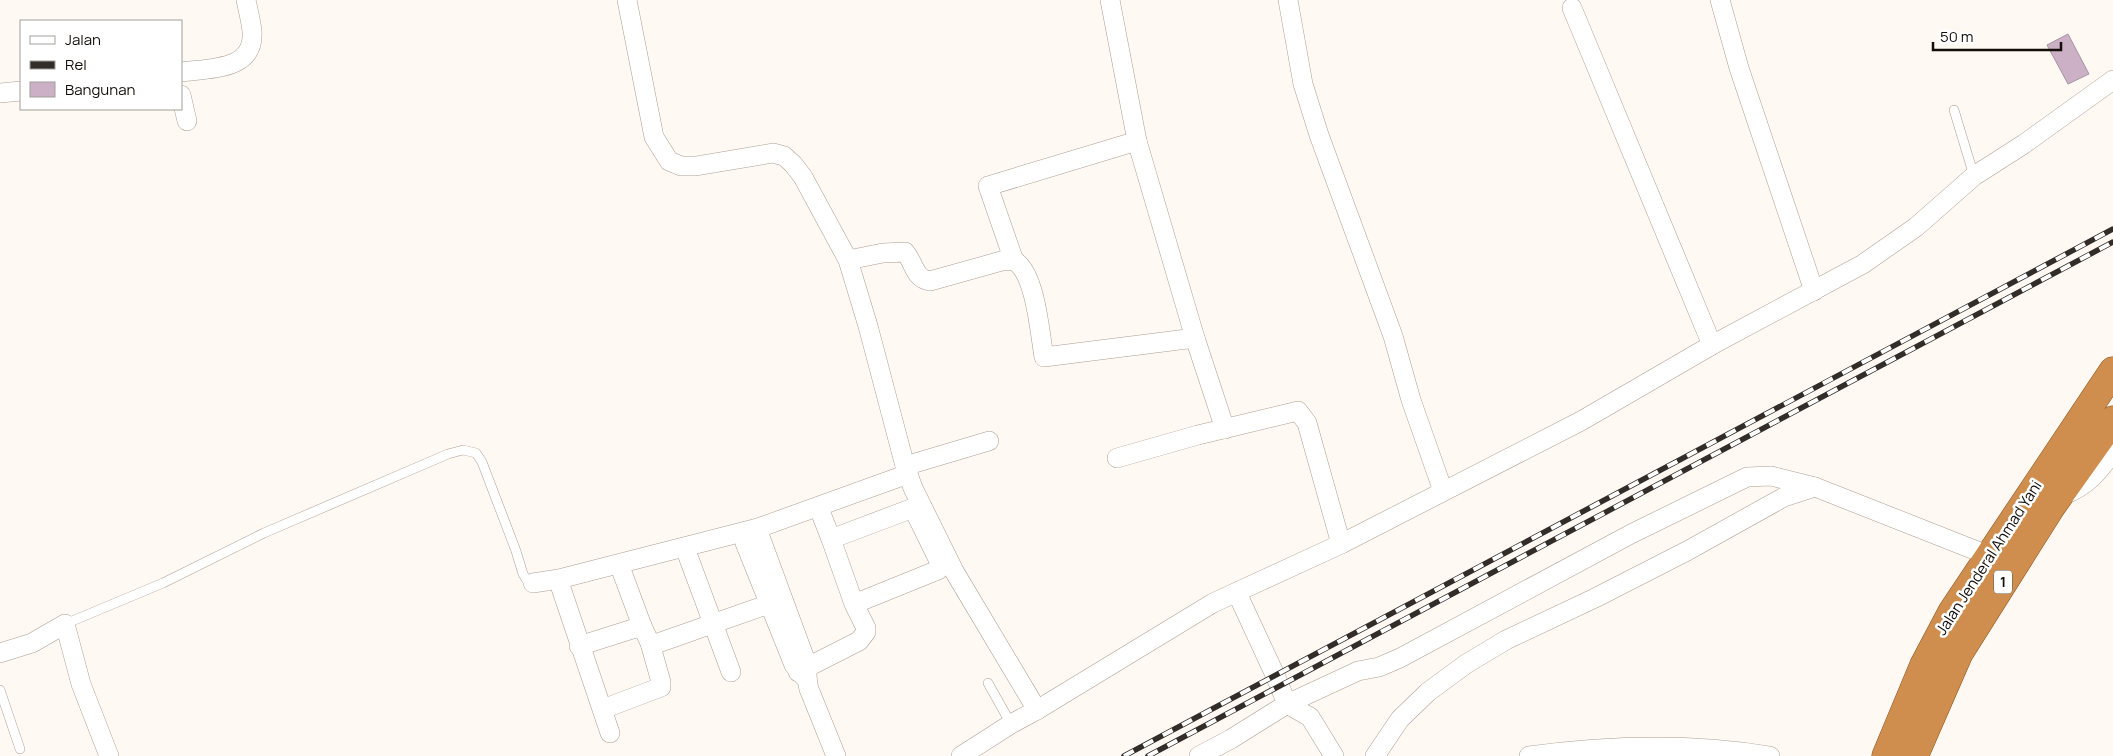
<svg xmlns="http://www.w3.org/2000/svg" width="2113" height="756" font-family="Manrope,sans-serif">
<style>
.building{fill:#ccb0c6;stroke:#a496a1}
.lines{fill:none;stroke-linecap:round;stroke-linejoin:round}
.service-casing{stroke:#ae9f94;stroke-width:10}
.minor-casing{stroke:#ae9f94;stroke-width:20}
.tertiary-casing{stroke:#ae9f94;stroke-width:25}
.trunk-casing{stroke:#864f19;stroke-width:29}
.service{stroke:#fff;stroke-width:9}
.minor{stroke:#fff;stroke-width:19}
.tertiary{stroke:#fff;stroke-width:24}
.trunk{stroke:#d08e4e;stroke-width:28}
.rail-casing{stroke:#322d29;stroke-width:5.5}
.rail{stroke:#fff;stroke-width:4;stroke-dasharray:11;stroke-linecap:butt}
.labels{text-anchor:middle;stroke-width:5;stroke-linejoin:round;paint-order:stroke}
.shield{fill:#fff;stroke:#5a5654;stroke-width:1}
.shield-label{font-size:14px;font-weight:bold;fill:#130e0a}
.street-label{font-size:15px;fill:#130e0a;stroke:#fff}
</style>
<rect width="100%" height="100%" fill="#fff8f3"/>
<path class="building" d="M2068 34 2089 74 2068 84 2047 45Z"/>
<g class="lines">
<defs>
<g id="service">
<path d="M1954 110 1974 176"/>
<path d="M65 624 163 583 264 533 448 454 463 450 476 453 482 462 516 551 523 574 526 579 533 583"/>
<path d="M988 683 1011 724"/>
<path d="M0 690 20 749"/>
</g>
<g id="minor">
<path d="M627 0 654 137 669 161 681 166H696L773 153 784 156 793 164 803 177 848 260 868 326 905 466 913 488 954 571 1037 710"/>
<path d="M1288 0 1303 84 1319 135 1393 336 1411 400 1443 491"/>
<path d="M1720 0 1739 68 1814 291"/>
<path d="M1572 8 1712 345"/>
<path d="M181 72C210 68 255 71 252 31 251 21 248 10 246 0"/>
<path d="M0 93 21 91"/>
<path d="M181 95 187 121"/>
<path d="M848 260 883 253 905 252C914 262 914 279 930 281L1005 260C1008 261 1013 260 1016 262 1036 276 1040 335 1044 357L1195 338 1137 141 1110 0"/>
<path d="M1014 261 988 186 1137 141"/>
<path d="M1195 338 1225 429"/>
<path d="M1117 458 1198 435 1298 411 1307 423 1341 544"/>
<path d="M905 466 989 441"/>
<path d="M822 516 831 539"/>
<path d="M688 556 731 672"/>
<path d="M622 572 642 626"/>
<path d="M533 583 559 579 758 528 908 474"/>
<path d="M561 588 610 733"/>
<path d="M1237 593 1275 675 1287 704 1310 717 1334 756"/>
<path d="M579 646 642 626 650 643H658L769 604"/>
<path d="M0 653 32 643 65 624 81 684 109 756"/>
<path d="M798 672 859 641 866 632V628L854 604 831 539 913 508 940 563 938 570 854 604"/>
<path d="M806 679 794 665 745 543 746 540 759 534 805 659C808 669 806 679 809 689L836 756"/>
<path d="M603 709 661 687V682L650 643"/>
<path d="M961 756 1011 724 1037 710 1213 603 1341 544 1581 421 1712 345 1863 264 1916 227 1974 176 2024 144 2113 80"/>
<path d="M1199 756 1231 739 1287 704 1358 671 1379 667 1400 658 1631 534 1747 477 1771 476 1815 487 2000 560"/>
<path d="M1375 756 1400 719 1428 692 1466 664 1506 640 1595 598 1687 551 1784 497 1815 487"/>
<path d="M1529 756C1609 745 1691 743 1770 756"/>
</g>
<path id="tertiary" d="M2062 493C2088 483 2097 469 2113 448"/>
<g id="trunk">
<path d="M1886 756 1924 665 1952 612 2113 371"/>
<path d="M1914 756 1959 653 2051 507 2113 420"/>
</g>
</defs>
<use href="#service" class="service-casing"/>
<use href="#minor" class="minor-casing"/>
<use href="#tertiary" class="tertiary-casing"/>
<use href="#trunk" class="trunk-casing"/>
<use href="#service" class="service"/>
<use href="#minor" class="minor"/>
<use href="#tertiary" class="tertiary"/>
<use href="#trunk" class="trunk"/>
<defs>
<g id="rail">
<path d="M1124 756 2113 229"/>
<path d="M1148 756 2113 242"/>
</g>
</defs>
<use href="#rail" class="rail-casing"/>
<use href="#rail" class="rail"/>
</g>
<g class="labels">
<rect class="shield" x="1994" y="570.5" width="18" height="23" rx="4"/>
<g class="shield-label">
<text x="2003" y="587">1</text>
</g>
<g class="street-label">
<text transform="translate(1989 558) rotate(-57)" y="5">Jalan Jenderal Ahmad Yani</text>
</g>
</g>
<rect x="20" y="20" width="162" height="90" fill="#ffffff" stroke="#a19f9d"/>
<rect x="30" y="36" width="25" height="8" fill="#ffffff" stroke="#a19f9d"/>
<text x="65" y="45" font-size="15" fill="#130e0a">Jalan</text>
<rect x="30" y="61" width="25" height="8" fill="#322d29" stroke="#a19f9d"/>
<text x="65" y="70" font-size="15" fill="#130e0a">Rel</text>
<rect x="30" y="82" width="25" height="15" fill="#ccb0c6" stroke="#a19f9d"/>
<text x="65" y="95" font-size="15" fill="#130e0a">Bangunan</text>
<path d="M1933 42v8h128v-8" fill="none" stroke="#130e0a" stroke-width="2.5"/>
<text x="1940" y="42" font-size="15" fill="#130e0a" stroke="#ffffff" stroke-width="4" paint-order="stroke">50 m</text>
</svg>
